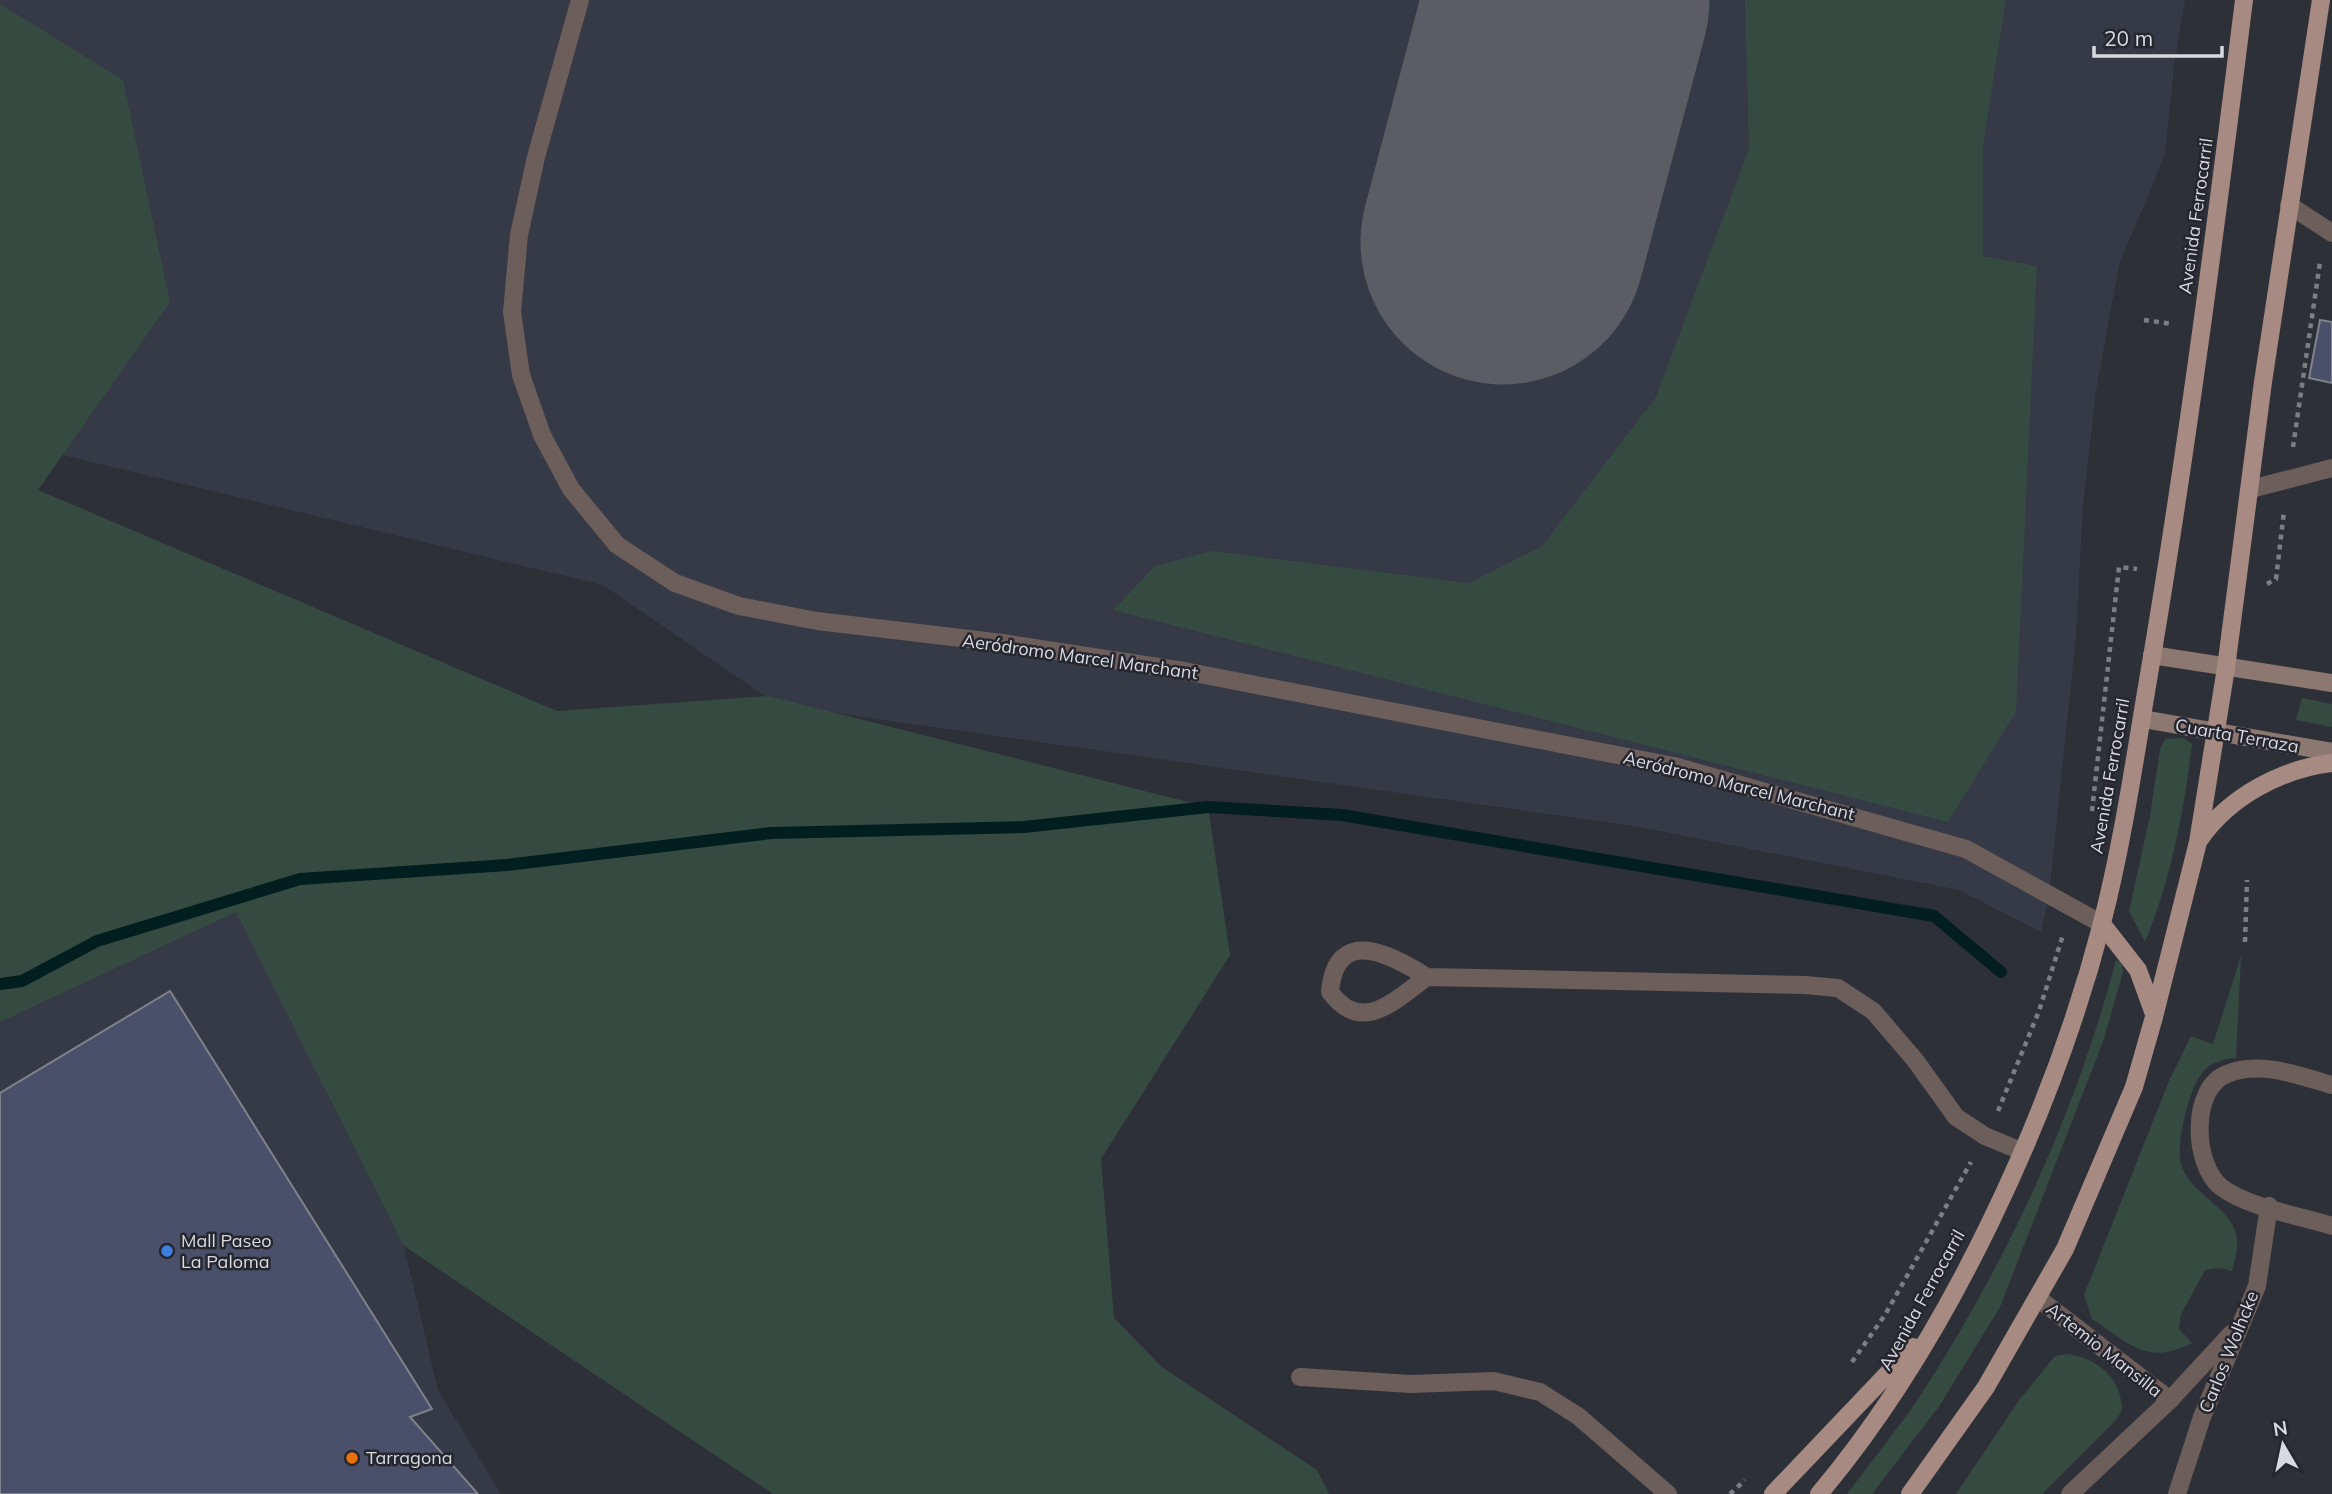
<svg xmlns="http://www.w3.org/2000/svg" width="2332" height="1494" font-family="Mulish,sans-serif">
<style>
.built{fill:#363946}
.green{fill:#354b41}
.lines{fill:none;stroke-linecap:round;stroke-linejoin:round}
.stream{stroke:#021e1e;stroke-width:12}
.runway{stroke:#5b5c64;stroke-width:285}
.building{fill:#4b506a;stroke:#80828b;stroke-width:2}
.path{stroke:#7d7e85;stroke-width:4.5;stroke-dasharray:5 5;stroke-linecap:butt}
.lane{stroke:#6c5e5a;stroke-width:18}
.street{stroke:#6c5e5a;stroke-width:18}
.secondary{stroke:#8d7871;stroke-width:18}
.primary{stroke:#a78b83;stroke-width:18}
.shop-dot{fill:#3f7fe0;stroke:#25262e;stroke-width:2.5}
.food-dot{fill:#e8710a;stroke:#25262e;stroke-width:2.5}
.labels{text-anchor:middle;stroke-width:5;stroke-linejoin:round;paint-order:stroke}
.street-label{font-size:18px;fill:#d9dadf;stroke:#25262e}
.poi-label{font-size:18px;fill:#d9dadf;stroke:#25262e;text-anchor:start}
</style>
<rect width="100%" height="100%" fill="#2e3038"/>
<g class="built">
<path d="M0 0H2185L2174 67 2165 155 2119 265 2096 391 2083 506 2076 636 2049 896 2041 932 1959 890 1640 827 778 705 603 585 0 440Z"/>
<path d="M242 732 404 1246 438 1390 501 1494H0V755Z"/>
</g>
<g class="green">
<path d="M1745 0H2006L1983 145V256L2037 266 2016 712 1948 822 1113 610 1155 566 1212 551 1469 583 1542 546 1656 397 1749 149Z"/>
<path d="M0 4 123 80 170 302 38 490 557 711 768 696 1208 807 1230 955 1101 1159 1114 1318 1163 1368 1317 1470 1329 1494H773L404 1246 236 912 0 1022Z"/>
<path d="M2302 698 2332 704V727L2296 720Z"/>
<path d="M2184 738 2192 744C2184 811 2171 880 2145 942L2129 911 2150 816 2160 749 2165 739Z"/>
<path d="M2241 956 2236 1058C2224 1059 2209 1063 2202 1073 2189 1089 2174 1148 2182 1167 2192 1195 2229 1206 2236 1234 2239 1245 2235 1260 2232 1271L2220 1268 2205 1270 2181 1314 2179 1329 2192 1343C2146 1366 2131 1344 2092 1319L2084 1295 2169 1081 2191 1036 2213 1044Z"/>
<path d="M2116 960 2122 963 2123 972 2104 1039 2000 1307 1940 1405 1872 1494H1847C1871 1462 1897 1430 1920 1396 2006 1264 2076 1113 2116 960Z"/>
<path d="M2067 1354C2098 1358 2121 1378 2122 1410L2117 1419 2042 1494H1956L2020 1399 2055 1356Z"/>
</g>
<g class="lines">
<path class="stream" d="M0 984 22 981 97 941 300 879 507 865 771 833 1024 827 1208 807 1342 815 1934 916 2001 972"/>
<path class="runway" d="M1503 242 1567 0"/>
</g>
<g class="building">
<path d="M2320 320 2332 322V383L2309 378Z"/>
<path d="M170 991 432 1409 410 1417 478 1494H0V1093Z"/>
</g>
<g class="lines">
<g class="path">
<path d="M2144 320 2173 324"/>
<path d="M2293 447 2320 262"/>
<path d="M2267 584 2276 579 2284 511"/>
<path d="M2092 811 2119 567 2137 569"/>
<path d="M2245 942 2247 880"/>
<path d="M1998 1111 2039 1011 2063 935"/>
<path d="M1852 1362 1885 1315 1971 1162"/>
<path d="M1730 1494 1745 1480"/>
</g>
<g class="lane">
<path d="M2289 205 2332 233"/>
<path d="M2251 489 2332 468"/>
<path d="M1427 977C1394 1001 1362 1035 1330 992 1336 924 1392 955 1427 977L1805 985 1838 988 1873 1011 1915 1060 1956 1117 1985 1136 2021 1151"/>
<path d="M1300 1377 1411 1384 1494 1381 1540 1392 1578 1416 1668 1494"/>
</g>
<g class="street">
<path d="M580 0 536 157 519 235 512 312 521 375 542 435 571 489 617 545 675 583 739 606 817 621 1003 643 1184 671 1674 766 1966 849 2102 924"/>
<path d="M2332 1085C2300 1076 2260 1060 2227 1074 2190 1088 2193 1165 2221 1187 2247 1207 2300 1216 2332 1226"/>
<path d="M2039 1299 2170 1400"/>
<path d="M2070 1494 2170 1400 2231 1334"/>
<path d="M2177 1494 2202 1417 2257 1286 2269 1206"/>
</g>
<g class="secondary">
<path d="M2152 655 2332 683"/>
<path d="M2143 719 2332 752"/>
</g>
<g class="primary">
<path d="M2200 839C2229 797 2281 769 2332 763"/>
<path d="M2102 924 2138 970 2154 1014"/>
<path d="M1773 1494 1913 1347"/>
<path d="M1819 1494C1947 1342 2052 1115 2102 923 2125 834 2137 742 2153 651 2189 435 2217 218 2244 0"/>
<path d="M1910 1494 1986 1387 2065 1249 2134 1087 2154 1017 2198 842 2226 668 2263 382 2321 0"/>
</g>
</g>
<circle class="shop-dot" cx="167" cy="1251" r="7"/>
<circle class="food-dot" cx="352" cy="1458" r="7"/>
<g class="labels">
<g class="street-label">
<text transform="translate(2196 216) rotate(-82)" y="6">Avenida Ferrocarril</text>
<text transform="translate(1080 657) rotate(8)" y="6">Aeródromo Marcel Marchant</text>
<text transform="translate(2237 736) rotate(10)" y="6">Cuarta Terraza</text>
<text transform="translate(2110 776) rotate(-80)" y="6">Avenida Ferrocarril</text>
<text transform="translate(1739 786) rotate(14)" y="6">Aeródromo Marcel Marchant</text>
<text transform="translate(1922 1300) rotate(-61)" y="6">Avenida Ferrocarril</text>
<text transform="translate(2104 1350) rotate(38)" y="6">Artemio Mansilla</text>
<text transform="translate(2229 1352) rotate(-68)" y="6">Carlos Wolhcke</text>
</g>
<g class="poi-label">
<text x="181" y="1247">Mall Paseo<tspan x="181" dy="21">La Paloma</tspan></text>
<text x="366" y="1464">Tarragona</text>
</g>
</g>
<g transform="translate(2283 1445) rotate(351)" stroke="#25262e" stroke-width="5" paint-order="stroke">
<path d="M0-5L12 26L0 18L-12 26Z" fill="#d9dadf"/>
<text y="-10" font-size="19" font-weight="bold" text-anchor="middle" fill="#d9dadf">N</text>
</g>
<path d="M2094 46v10h128v-10" fill="none" stroke="#d9dadf" stroke-width="3.5"/>
<text x="2104" y="46" font-size="21" fill="#d9dadf" stroke="#25262e" stroke-width="5" paint-order="stroke">20 m</text>
</svg>
